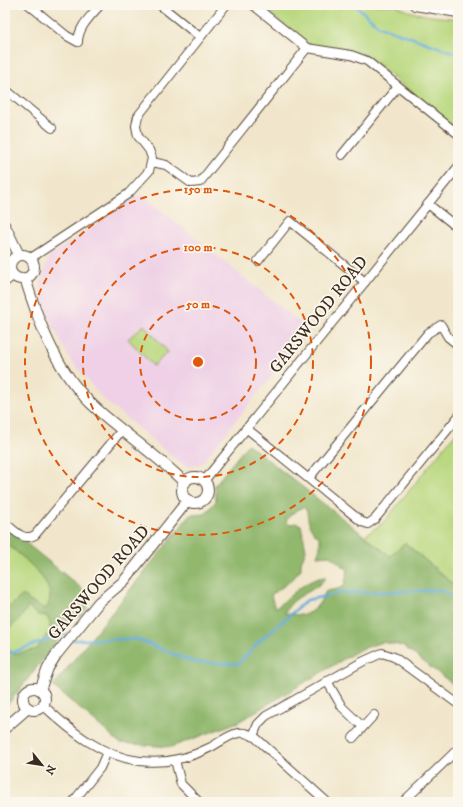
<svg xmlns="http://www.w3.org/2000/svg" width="463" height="807" font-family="'IM FELL DW Pica',serif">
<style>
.built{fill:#efd0e6}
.green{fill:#b9d87f;stroke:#7a814e}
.forest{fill:#92b86e;stroke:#667146;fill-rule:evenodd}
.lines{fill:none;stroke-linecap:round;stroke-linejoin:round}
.stream{stroke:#68adde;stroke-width:2.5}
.minor-casing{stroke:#564638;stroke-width:10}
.tertiary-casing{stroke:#564638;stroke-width:12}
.minor{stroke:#fff;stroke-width:8}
.tertiary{stroke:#fff;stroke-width:10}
.ring{fill:none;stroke:#df570d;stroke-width:2;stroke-dasharray:7 5}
.labels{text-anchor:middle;stroke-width:3.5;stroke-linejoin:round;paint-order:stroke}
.street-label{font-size:17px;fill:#3b2a1e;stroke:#fbf7ec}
.centre{fill:#df570d;stroke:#fbf7ec;stroke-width:2}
.ring-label{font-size:12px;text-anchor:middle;font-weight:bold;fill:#df570d;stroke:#fbf7ec;stroke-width:3.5;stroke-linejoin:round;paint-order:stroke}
</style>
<rect width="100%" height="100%" fill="#fbf7ec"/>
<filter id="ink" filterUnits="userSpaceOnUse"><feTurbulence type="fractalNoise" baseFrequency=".025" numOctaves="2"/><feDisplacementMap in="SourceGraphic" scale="8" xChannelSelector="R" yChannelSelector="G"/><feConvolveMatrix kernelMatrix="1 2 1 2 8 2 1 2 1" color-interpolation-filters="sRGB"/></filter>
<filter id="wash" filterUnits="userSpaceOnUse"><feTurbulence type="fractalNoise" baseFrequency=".012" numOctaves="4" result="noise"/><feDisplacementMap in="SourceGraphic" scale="16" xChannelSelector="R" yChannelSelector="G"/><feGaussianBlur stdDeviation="0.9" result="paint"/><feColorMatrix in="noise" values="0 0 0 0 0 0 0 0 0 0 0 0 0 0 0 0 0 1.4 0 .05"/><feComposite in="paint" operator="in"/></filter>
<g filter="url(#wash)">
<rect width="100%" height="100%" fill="#f1e6cb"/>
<path class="built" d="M141 194 309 330 201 464 190 467 179 462 104 400 69 358 52 324 53 323 50 321 41 293 40 284 49 256Z"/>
<g class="green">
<path d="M260 5H396C409 15 441 17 458 19V131L368 57 362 54 309 45Z"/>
<path d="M144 325 168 352 153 366 128 339Z"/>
<path d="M458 430V588L405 543 390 556 364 536 383 523Z"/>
<path d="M5 532 89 599 5 702Z"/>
</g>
<g class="forest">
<path d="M248 444 390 556 405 543 458 588V688L403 646 382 642 359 650 238 722 171 747 120 743 53 686 190 515 205 514 216 501 215 485ZM303 507 307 511C308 523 310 530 320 538V548L317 556 329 555 348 570 344 586 338 589 326 591C316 612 308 618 285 613 292 594 316 593 326 577 307 578 292 595 277 607L274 606 271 595 292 580 301 569V562L306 550 301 525 295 523 290 525 286 521 291 514Z"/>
<path d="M5 526 86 592 87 609 80 616 69 617 63 627 55 630 50 628V623L47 616 38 615 28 607 20 619 5 632V611L23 595 31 602 46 609C63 585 20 556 5 542Z"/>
<path d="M57 633 58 640 5 708V648L15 654 37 649 47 634 49 635Z"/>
</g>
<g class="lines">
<g class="stream">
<path d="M355 5 379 26 458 54"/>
<path d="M72 640 137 639 193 662 238 664 262 639 307 600 341 593 441 590 458 600"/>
<path d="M5 655 64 634 68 637"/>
</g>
</g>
</g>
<g filter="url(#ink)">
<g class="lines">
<defs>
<g id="minor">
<path d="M29 5 67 36 78 42C78 27 91 16 100 5"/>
<path d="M160 5 200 37"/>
<path d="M253 5 307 48 351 55 367 61 458 134"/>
<path d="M5 89 52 128"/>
<path d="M342 155 398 86"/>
<path d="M152 162 166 165 191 183 200 182 307 48"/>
<path d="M428 204 458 228"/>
<path d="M31 258 128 194 149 171 152 158 149 150 138 136 136 126 138 116 226 5"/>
<path d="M258 261 290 221 365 282"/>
<path d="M5 282 14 275"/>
<path d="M246 428 362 522 368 524 375 519 458 417"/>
<path d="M309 478 428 333 441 325 448 337 458 345"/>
<path d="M204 481 458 167"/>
<path d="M5 523C14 530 23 542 35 535L122 430"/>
<path d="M327 681 342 707 363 727"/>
<path d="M44 706C72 732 101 756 140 761 165 764 190 758 211 747 220 742 229 735 238 733 245 732 250 734 256 738L327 802"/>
<path d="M253 736 258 724 266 716 362 662 382 653 394 657 458 704"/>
<path d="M353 738 374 715"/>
<path d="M175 760 181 784 199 802"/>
<path d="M73 802 100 768 107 752"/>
<path d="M403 802 458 749"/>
</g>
<g id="tertiary">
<path d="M415 5 458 12"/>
<path d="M5 226 19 255"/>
<circle cx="22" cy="267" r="12"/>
<path d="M25 278C40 327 58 375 98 410 126 435 158 456 185 483"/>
<circle cx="195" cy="490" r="13"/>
<circle cx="34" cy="699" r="11"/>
<path d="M40 690 48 668 56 655 99 602 124 581 188 500"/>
<path d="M5 728 28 708"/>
</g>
</defs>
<use href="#minor" class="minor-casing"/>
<use href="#tertiary" class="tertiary-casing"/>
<use href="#minor" class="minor"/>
<use href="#tertiary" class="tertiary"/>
</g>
</g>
<g class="ring">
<circle cx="198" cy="362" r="58"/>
<circle cx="198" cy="362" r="115"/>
<circle cx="198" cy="362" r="173"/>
</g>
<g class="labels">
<g class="street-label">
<text transform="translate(318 314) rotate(-51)" y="6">GARSWOOD ROAD</text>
<text transform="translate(98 582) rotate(-49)" y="6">GARSWOOD ROAD</text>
</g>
</g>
<circle cx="198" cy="362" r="6" class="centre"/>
<g class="ring-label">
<text x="198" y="193">150 m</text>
<text x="198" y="251">100 m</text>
<text x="198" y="308">50 m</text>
</g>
<rect width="463" height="807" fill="none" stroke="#fbf7ec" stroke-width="20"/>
<g transform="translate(42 765) rotate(120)" stroke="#fbf7ec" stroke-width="3" paint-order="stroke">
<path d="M0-3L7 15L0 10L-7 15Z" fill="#3b2a1e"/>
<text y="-6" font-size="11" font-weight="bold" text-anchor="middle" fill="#3b2a1e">N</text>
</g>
</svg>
